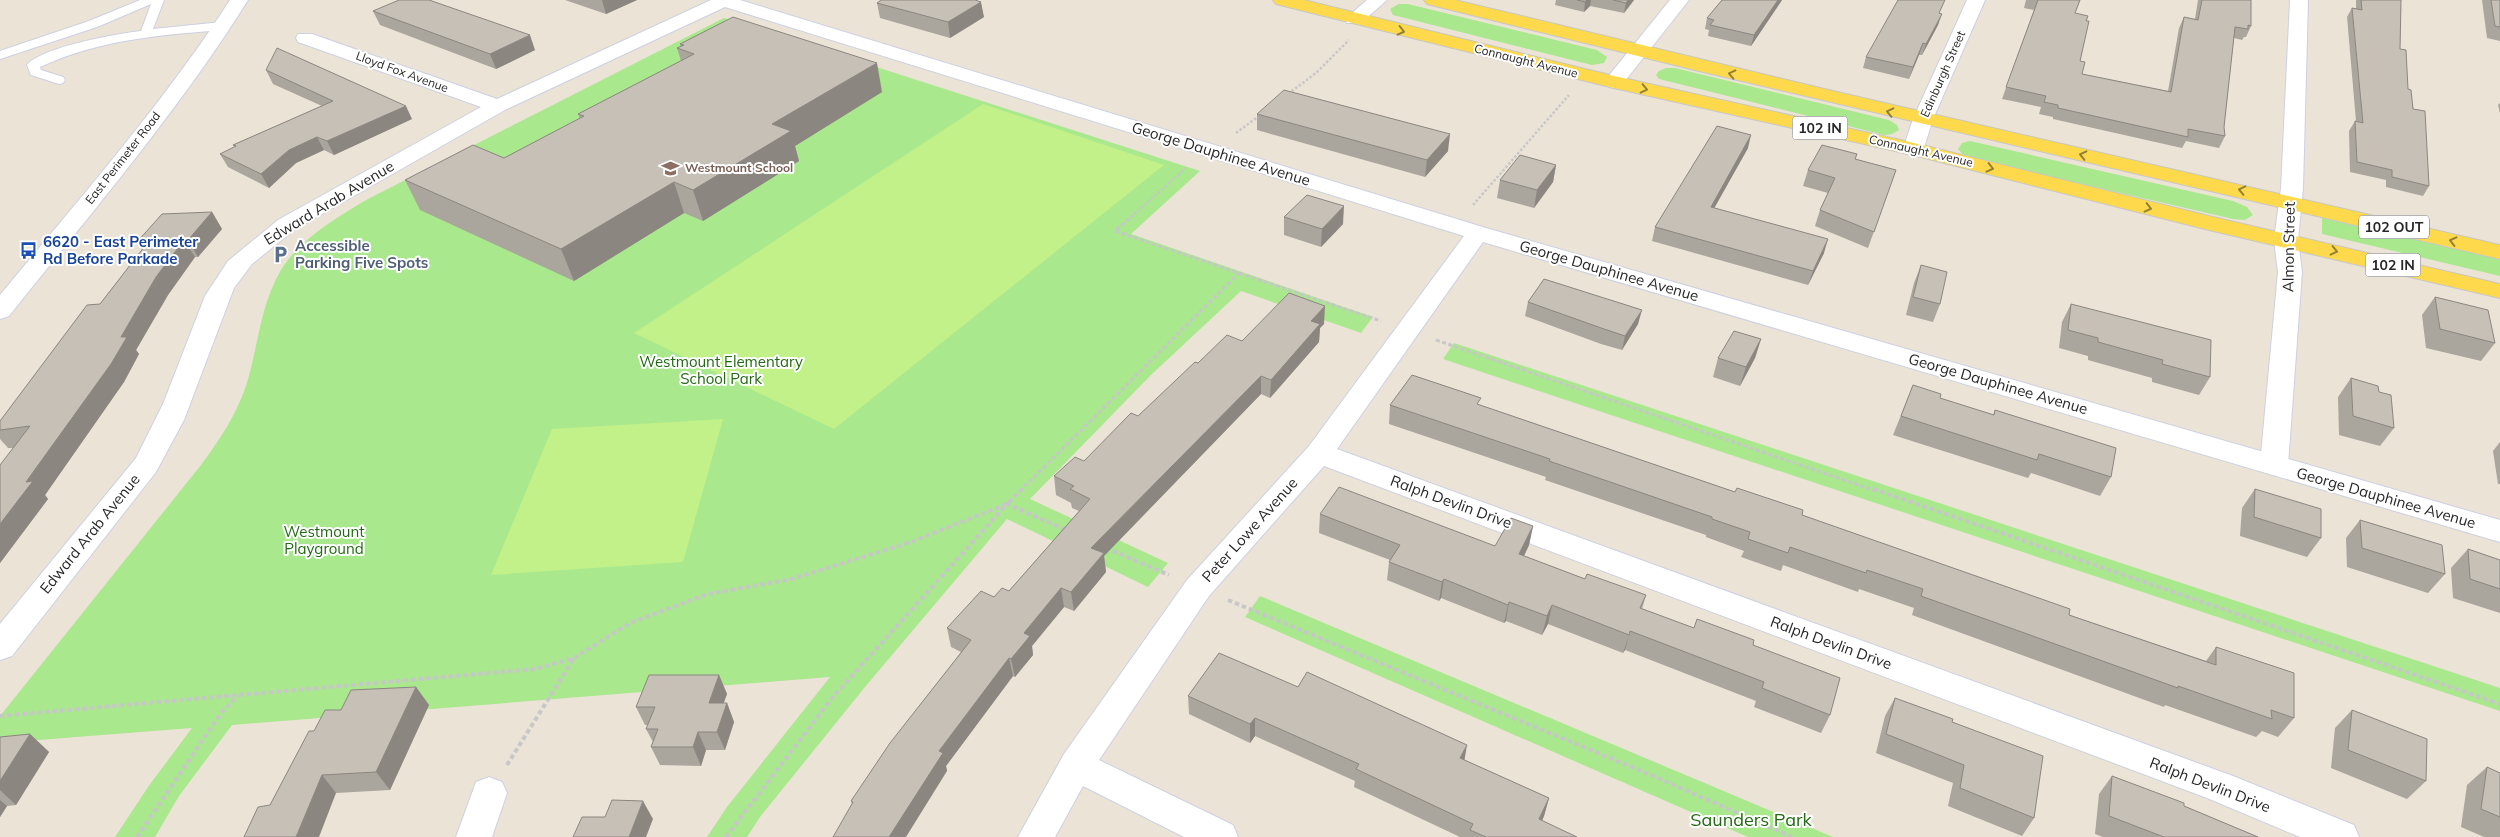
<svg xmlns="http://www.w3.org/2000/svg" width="2500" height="837" font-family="Mulish,sans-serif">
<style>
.green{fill:#a9e88d}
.pitch{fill:#c1f188}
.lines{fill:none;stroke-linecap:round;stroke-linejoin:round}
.service-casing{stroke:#ccd0e2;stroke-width:2}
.minor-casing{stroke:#ccd0e2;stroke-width:2}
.tertiary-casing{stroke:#ccd0e2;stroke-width:2}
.primary-casing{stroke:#c7c7c7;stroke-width:2}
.path-far2{stroke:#c7c7c7;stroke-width:2.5;stroke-dasharray:2.5 2;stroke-linecap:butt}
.path-far1{stroke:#c7c7c7;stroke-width:3;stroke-dasharray:4 2.5;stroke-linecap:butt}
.path{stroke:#c7c7c7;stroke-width:4;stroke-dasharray:4.5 3;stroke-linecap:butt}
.service{fill:#fff;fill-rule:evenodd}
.minor{fill:#fff;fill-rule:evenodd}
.tertiary{fill:#fff;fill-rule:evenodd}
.primary{fill:#fdd94b;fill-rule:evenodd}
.wall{fill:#aaa59d}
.shaded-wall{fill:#8b8680}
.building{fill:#c6c0b7;stroke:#8b8680}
.oneway{stroke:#928039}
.labels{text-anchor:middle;stroke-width:4;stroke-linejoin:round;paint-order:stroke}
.far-street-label{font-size:12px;fill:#272727;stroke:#fff}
.far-education-label{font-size:12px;font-weight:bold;fill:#785e54;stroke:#fff;text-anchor:start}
.shield{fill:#fff;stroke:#686868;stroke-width:1}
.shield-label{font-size:14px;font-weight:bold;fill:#272727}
.street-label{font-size:15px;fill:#272727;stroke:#fff}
.transit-label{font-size:15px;font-weight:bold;fill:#164399;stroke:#fff;text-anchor:start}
.service-label{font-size:15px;font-weight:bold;fill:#4e5e75;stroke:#fff;text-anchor:start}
.park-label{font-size:15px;fill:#226913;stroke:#fff}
.near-park-label{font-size:18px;fill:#226913;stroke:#fff}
</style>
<rect width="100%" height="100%" fill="#ece3d7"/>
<g class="green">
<path d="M1399 4H1408L1597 50 1607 57 1604 63 1592 65 1393 15 1390 9Z"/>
<path d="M724 18 1200 171 1131 234 1373 317 1361 333 1241 291 1151 375 1030 499 1168 563 1148 587 1007 519 865 687 760 817 747 837H707L727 807 830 677 232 725 179 796 155 837H115L148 787 192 728 0 743V716L201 465C219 441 236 415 246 386 258 348 260 305 281 270 300 239 337 217 368 199Z"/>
<path d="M1666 68H1675L1889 120 1897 125 1899 130 1892 134 1884 135 1659 79 1656 75 1659 71Z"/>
<path d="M1970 141 2233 201 2247 207 2253 215 2245 220 2233 219 1965 157 1958 149 1962 143Z"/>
<path d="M2322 218 2500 258V276L2322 234Z"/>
<path d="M1454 343 2500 688V711L1443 359Z"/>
<path d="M1260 596 1833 837H1748L1245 617Z"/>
</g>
<g class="pitch">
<path d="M983 104 1164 165 834 429 634 333Z"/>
<path d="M723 419 683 562 491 575 552 429Z"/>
</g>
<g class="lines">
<defs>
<path id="service" d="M140 0H164L153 29 222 22 228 26 222 30C159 35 98 40 40 67L41 70 63 77 65 80 63 83 59 84 31 75 27 65C42 47 116 34 141 31L151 4 97 27 0 59V51L89 21Z"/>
<g id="minor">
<path d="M230 0H248C178 112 91 213 9 316L0 319V295C79 199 163 104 230 0Z"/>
<path d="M711 0H740L1486 228 2500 520V542L1483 242 1337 449 2233 776 2354 825 2359 837H2300L2207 798 1324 466 1209 596 1099 760 1233 825 1238 837H1184L1083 786 1055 837H1018L1064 754 1187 580 1309 446 1464 236 725 7 505 110 294 230 252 264 234 288 184 420 156 472 12 656 0 660V624L136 458 163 404 205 296 228 261 278 220 481 107 298 42 296 38 298 34H312L497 99Z"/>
<path d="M1367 0H1387L1361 23H1347L1345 19Z"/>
<path d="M1670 0H1689L1621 86 1614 88 1607 86 1604 82 1607 78Z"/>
<path d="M1967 0H1985L1933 119 1922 154 1914 155 1906 154 1903 149 1913 119Z"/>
<path d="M489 777 502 782 507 793 492 837H456L476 782Z"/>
</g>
<path id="tertiary" d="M2290 0H2308L2303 188 2298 240 2302 272 2288 465 2284 472 2274 475 2264 472 2260 465 2278 272 2274 240 2281 188Z"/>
<g id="primary">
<path d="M1273 0H1304L1614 76 1914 143 2209 216 2500 284V298L2209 230 1913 155 1614 88 1276 4Z"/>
<path d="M1424 0H1455L1833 91 2500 245V259L1699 71 1427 4Z"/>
</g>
</defs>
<use href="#service" class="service-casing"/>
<use href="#minor" class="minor-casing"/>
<use href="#tertiary" class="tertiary-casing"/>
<use href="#primary" class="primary-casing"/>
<g class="path-far2">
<path d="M1288 94 1316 73 1349 40"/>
<path d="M1236 133 1259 116"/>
<path d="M1473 205 1569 95"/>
<path d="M1131 217 1186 168"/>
</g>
<g class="path-far1">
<path d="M1239 273 1381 321"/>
<path d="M1436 340 1876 491"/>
<path d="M1020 491 1239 273 1115 231 1132 216"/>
</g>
<g class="path">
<path d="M1873 489 2500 704"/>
<path d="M1106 548 1169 575"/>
<path d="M1228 600 1651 775 1792 837"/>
<path d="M0 716 535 669 574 658 630 623 708 594 792 579 911 542 1007 504 1022 489"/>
<path d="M507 765 574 658"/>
<path d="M137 837 221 713 238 696"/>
<path d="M726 837 832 698 1007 504 1066 530"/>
</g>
<use href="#service" class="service"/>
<use href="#minor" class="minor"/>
<use href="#tertiary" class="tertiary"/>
<use href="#primary" class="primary"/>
</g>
<g class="wall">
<path d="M565 0H637L606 14Z"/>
<path d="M1556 0H1634L1624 13 1590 6 1584 12 1555 5Z"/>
<path d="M1722 0H1782L1751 46 1708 36 1709 30 1705 29 1707 18Z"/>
<path d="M2026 0H2080L2075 13 2086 21 2080 61 2082 74 2168 91 2179 28 2184 17 2195 19 2198 0H2251V26L2246 37H2244L2242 40 2234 38 2224 127 2225 136 2219 148 2186 141 2182 148 2053 119V117L2039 114 2041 107 2002 99 2034 10 2024 8Z"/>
<path d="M2356 0H2401L2400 49 2408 89 2413 109 2429 186 2423 196 2386 187V180L2350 172 2349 131 2355 121H2356L2347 17 2352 8 2356 9Z"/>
<path d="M2482 0H2500V41L2487 38Z"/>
<path d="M877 3 984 17 950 38 880 18Z"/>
<path d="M373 11 535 50 496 69 380 25Z"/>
<path d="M1940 13 1938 25 1922 55H1919L1909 79 1863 68 1866 57Z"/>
<path d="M680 44 882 92 795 146 799 161 703 221 684 213 574 281 420 210 405 180 504 158 580 119 578 114 681 61 677 48 681 47Z"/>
<path d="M266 70 412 119 334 155 324 150 296 163 269 188 228 167 220 154 235 147 233 145 322 106 273 84Z"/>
<path d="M2500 103V113L2498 105Z"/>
<path d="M1257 114 1448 151 1425 177 1257 130Z"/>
<path d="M1748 148 1714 208 1824 253 1808 285 1652 241 1655 227Z"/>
<path d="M1857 154 1855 159 1896 170 1868 248 1815 226 1820 210 1828 193 1803 186 1808 170Z"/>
<path d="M1556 165 1553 182 1534 208 1497 198 1500 180Z"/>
<path d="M212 212 222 229 198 257H195L168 295 136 350 139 354 124 382 45 495 48 499 0 563 14 448H8L0 439V421L100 304 142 250 137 242Z"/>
<path d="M1284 217 1343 224 1321 247 1284 235Z"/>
<path d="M1921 265 1940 304 1933 322 1906 315 1914 283Z"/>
<path d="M2435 297 2495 343 2481 361 2426 348 2422 315Z"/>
<path d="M1528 302 1638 324 1622 350 1601 344 1525 316Z"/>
<path d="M2071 304 2210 377 2199 395 2152 382V378L2088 360V356L2059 348 2062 322Z"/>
<path d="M1324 324 1320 328 1319 342 1270 398 1261 394 1104 556 1106 572 1074 611 1064 607 1032 646 1033 655 1015 677 1013 676 946 766 947 771 852 804 851 801 961 652 951 647 947 628 994 597 1009 591 1079 511 1072 508 1071 503 1056 495 1054 476 1084 461 1138 416 1198 363 1242 341Z"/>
<path d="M1761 339 1755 358 1740 386 1713 377 1718 358Z"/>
<path d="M2351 378 2379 392 2394 428 2380 446 2339 435 2338 397Z"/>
<path d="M1913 385 1940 398 1993 415 1995 410 2111 477 2100 496 2031 473 2028 478 1893 435Z"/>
<path d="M1390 405H1480L1802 515 2069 615 2206 661 2216 647 2294 718 2278 737 2262 731 2256 737 2165 705 2164 707 1912 615 1914 608 1859 589 1858 592 1783 565 1781 571 1741 557 1744 551 1706 537V535L1545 480 1546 477 1389 424Z"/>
<path d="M2500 442V484H2498L2493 451Z"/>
<path d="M2255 489 2321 538 2307 557 2240 536 2242 508Z"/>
<path d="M1320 514 1495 546 1533 526 1529 545 1524 556 1585 579 1646 595 1642 609 1694 628 1753 645 1830 715 1821 733 1754 707 1756 701 1625 650 1623 653 1548 624 1542 635 1506 621 1504 623 1441 598 1439 601 1387 580 1389 562 1390 560 1319 533Z"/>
<path d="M2360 520 2445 574 2428 593 2347 567 2346 538Z"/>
<path d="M2468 549 2500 560V613L2453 598 2451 568Z"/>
<path d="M719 675 727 694 723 703H727L734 722 725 750H706L701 766 660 765 651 747 653 742 646 729 648 725H645L636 707Z"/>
<path d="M416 687 429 705 390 790 336 793 270 805 314 731 341 710Z"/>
<path d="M1188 696 1464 760 1549 798 1544 816 1542 821 1577 837H1460L1354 787 1355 781 1255 736 1250 743 1189 714Z"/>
<path d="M1895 698 1952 722 2034 818 2022 836 1948 806 1953 783 1876 753 1885 716Z"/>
<path d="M2352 710 2426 781 2407 799 2331 768 2335 728Z"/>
<path d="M30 734 49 752 16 805 7 806 0 817V737Z"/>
<path d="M2487 767 2500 773V837H2484L2461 827 2467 785Z"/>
<path d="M2112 776 2184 806 2258 837H2103L2095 834 2099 794Z"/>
</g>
<g class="shaded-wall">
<path d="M602 0H637L606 14Z"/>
<path d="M1587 0H1591L1590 6 1584 12 1585 2Z"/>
<path d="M1628 0H1634L1624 13 1626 3Z"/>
<path d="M1778 0H1782L1751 46 1754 35Z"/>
<path d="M981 2 984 17 950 38 948 22Z"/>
<path d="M1942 14 1938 25 1922 55 1926 44Z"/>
<path d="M530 35 535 50 496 69 490 54Z"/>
<path d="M1923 43 1919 55 1909 79 1913 67Z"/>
<path d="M877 63 882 92 795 146 799 161 703 221 693 190 772 124Z"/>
<path d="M406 106 412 119 334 155 327 141Z"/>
<path d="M1450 134 1448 151 1425 177 1427 160Z"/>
<path d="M1751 135 1748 148 1707 221 1711 207Z"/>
<path d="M317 137 324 150 296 163 269 188 261 174 289 150Z"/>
<path d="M1556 165 1553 182 1534 208 1537 190Z"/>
<path d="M674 182 684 213 574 281 561 249Z"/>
<path d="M1344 206 1343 224 1321 247 1322 229Z"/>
<path d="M212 212 222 229 198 257 188 240Z"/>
<path d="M1828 239 1824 253 1808 285 1813 271Z"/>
<path d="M184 240 195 257 168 295 136 350 139 354 124 382 45 495 48 499 0 563V524L26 482 121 337 156 277Z"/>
<path d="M1325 306 1324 324 1320 328 1319 342 1270 398 1271 380 1311 321Z"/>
<path d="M1642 310 1638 324 1622 350 1625 336Z"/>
<path d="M1761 339 1755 358 1740 386 1746 367Z"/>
<path d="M1261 376V394L1104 556 1106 572 1074 611 1071 592 1091 548Z"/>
<path d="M1533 526 1529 545 1516 573 1519 554Z"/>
<path d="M1444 579 1441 598 1439 601 1442 582Z"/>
<path d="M1061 588 1064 607 1032 646 1033 655 1015 677 1011 659 1024 633Z"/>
<path d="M1509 602 1506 621 1504 623 1508 605Z"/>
<path d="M1552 605 1548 624 1542 635 1547 616Z"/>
<path d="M1630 631 1625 650 1623 653 1629 635Z"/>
<path d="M1009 658 1013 676 946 766 947 771 906 837H889L939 751Z"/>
<path d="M719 675 727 694 717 722 709 703Z"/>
<path d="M416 687 429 705 390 790 376 772Z"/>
<path d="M727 703 734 722 725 750 717 732Z"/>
<path d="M1255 718V736L1250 743V724Z"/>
<path d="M698 732 706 750 701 766 693 747Z"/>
<path d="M30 734 49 752 16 805 0 790V781Z"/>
<path d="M1467 745 1464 763 1460 758Z"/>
<path d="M322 775 336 793 319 837H296Z"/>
<path d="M1549 798 1544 816 1534 837 1539 819Z"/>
<path d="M0 800 7 806 0 817Z"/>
<path d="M643 801 653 819 646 837H629Z"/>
</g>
<g class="building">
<path d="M399 0H429L530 35 490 54 373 11Z"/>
<path d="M881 0H975L981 2 948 22 877 3Z"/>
<path d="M1577 0H1587L1585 2Z"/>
<path d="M1613 0H1628L1626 3Z"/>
<path d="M1722 0H1778L1754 35 1710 25 1714 20 1707 18Z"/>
<path d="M1898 0H1945L1939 13 1942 14 1926 44 1923 43 1913 67 1866 57Z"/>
<path d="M2038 0H2080L2075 13 2088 16 2086 21H2089L2080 61 2085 62 2082 74 2171 92 2184 17 2198 20 2202 0H2251V26L2248 25V29L2235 27 2224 127 2225 136 2188 129V137L2058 108V105L2044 102 2046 96 2006 87Z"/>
<path d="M2361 0H2401L2400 49 2406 50 2408 89 2411 90 2413 109 2425 111 2429 186 2392 177V170L2357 162 2355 121 2363 123 2352 8 2362 10Z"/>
<path d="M2491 0H2500V27L2495 26Z"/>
<path d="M733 17 877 63 772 124 791 131 693 190 674 182 561 249 405 180 473 145 504 158 584 116 578 114 694 54 677 48 684 45 680 44Z"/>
<path d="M277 48 406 106 327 141 317 137 289 150 261 174 220 154 236 146 233 145 333 101 266 70Z"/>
<path d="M1284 90 1450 134 1427 160 1257 114Z"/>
<path d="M1717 126 1751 135 1711 207 1828 239 1813 271 1655 227Z"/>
<path d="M1822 145 1857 154 1855 159 1896 170 1874 232 1820 210 1835 178 1808 170Z"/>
<path d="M1520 155 1556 165 1537 190 1500 180Z"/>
<path d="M1307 195 1344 206 1322 229 1284 217Z"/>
<path d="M212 212 188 240H184L156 277 121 337H127L111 364 26 482 33 481 0 524V465L30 426 0 430V421L87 305 100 304 148 242H137L162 214Z"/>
<path d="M1921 265 1947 272 1940 304 1913 297Z"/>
<path d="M1544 279 1642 310 1625 336 1604 329 1528 302Z"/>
<path d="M1289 293 1325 306 1311 321 1320 324 1271 380 1261 376 1091 548 1104 553 1071 592 1061 588 1024 633 1030 636 1011 659 1009 658 939 751 943 753 889 837H833L853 802 851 801 890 743 971 640 947 628 981 591 994 597 1002 588 1009 591 1090 499 1070 489 1074 486 1054 476 1075 457 1084 461 1131 413 1138 416 1195 362 1198 363 1227 335 1242 341Z"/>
<path d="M2435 297 2488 310 2495 343 2440 329Z"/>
<path d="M2071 304 2211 340 2210 377 2162 364 2163 360 2098 342V338L2068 330Z"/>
<path d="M1734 331 1761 339 1746 367 1718 358Z"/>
<path d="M1412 375 1481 398 1477 404 1735 492 1737 488 1803 510 1802 515 2070 609 2069 615 2216 665V647L2294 673V718L2271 710 2272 719 2178 686V688L1921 596 1923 589 1867 570 1866 573 1790 547 1788 553 1748 539 1750 532 1712 519V517L1549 461 1550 459 1390 405Z"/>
<path d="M2351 378 2378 386 2379 392 2391 395 2394 428 2353 416Z"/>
<path d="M1913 385 1941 394 1940 398 1994 415 1995 410 2116 448 2111 477 2039 454 2037 460 1901 416Z"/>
<path d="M1339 487 1495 546 1511 518 1533 526 1519 554 1585 579 1587 574 1646 595 1640 608 1694 628 1697 619 1754 640 1753 645 1840 678 1830 715 1762 688 1764 682 1630 631 1629 635 1552 605 1547 616 1509 602 1508 605 1444 579 1442 582 1389 562 1400 545 1320 514Z"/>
<path d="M2255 489 2321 509V538L2254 517Z"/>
<path d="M2360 520 2442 545 2445 574 2362 548Z"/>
<path d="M2468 549 2500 560V589L2470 579Z"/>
<path d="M1219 653 1298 687 1307 672 1467 745 1460 758 1549 798 1539 819 1577 837H1486L1470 830 1473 824 1356 769 1359 764 1255 718 1250 724 1188 696Z"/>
<path d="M649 675H719L709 703H727L717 732H698L693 747H651L658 729H646L655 707H636Z"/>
<path d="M416 687 376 772 322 775 296 837H244L258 807 270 805 309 731H314L325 710H341L351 690Z"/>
<path d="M1895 698 1953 719 1952 722 2043 756 2034 818 1960 788 1964 765 1886 734Z"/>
<path d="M2352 710 2427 739 2426 781 2348 750Z"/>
<path d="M30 734 0 781V737Z"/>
<path d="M2487 767 2500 773V817L2481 809Z"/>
<path d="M2112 776 2184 803V806L2258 837H2164L2109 816Z"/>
<path d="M612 800 643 801 629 837H573L582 817H605Z"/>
</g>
<defs><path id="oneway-chevron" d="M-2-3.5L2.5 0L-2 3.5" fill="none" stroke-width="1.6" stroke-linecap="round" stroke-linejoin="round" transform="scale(1.25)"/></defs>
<g class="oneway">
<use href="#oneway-chevron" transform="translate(1401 31) rotate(14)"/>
<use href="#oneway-chevron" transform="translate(1732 74) rotate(-167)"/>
<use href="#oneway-chevron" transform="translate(1644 89) rotate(13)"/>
<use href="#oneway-chevron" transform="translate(1890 112) rotate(-167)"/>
<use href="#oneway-chevron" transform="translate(2083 155) rotate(-167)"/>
<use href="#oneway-chevron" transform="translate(1990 168) rotate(14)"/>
<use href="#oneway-chevron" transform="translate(2242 190) rotate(-167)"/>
<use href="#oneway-chevron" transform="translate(2148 208) rotate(14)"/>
<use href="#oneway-chevron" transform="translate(2453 241) rotate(-166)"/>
<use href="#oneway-chevron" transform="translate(2334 251) rotate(13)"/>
</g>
<defs>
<symbol id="school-bare" viewBox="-9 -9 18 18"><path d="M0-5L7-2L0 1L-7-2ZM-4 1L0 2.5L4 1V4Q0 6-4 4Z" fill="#8d6e63" stroke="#fff" stroke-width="2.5" paint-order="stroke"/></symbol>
<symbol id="bus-bare" viewBox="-9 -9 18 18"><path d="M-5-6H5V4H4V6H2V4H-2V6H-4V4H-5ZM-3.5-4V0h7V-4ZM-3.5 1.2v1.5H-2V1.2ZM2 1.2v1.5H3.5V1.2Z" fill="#1a4fb4" stroke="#fff" stroke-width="2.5" paint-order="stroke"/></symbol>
<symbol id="parking-bare" viewBox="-9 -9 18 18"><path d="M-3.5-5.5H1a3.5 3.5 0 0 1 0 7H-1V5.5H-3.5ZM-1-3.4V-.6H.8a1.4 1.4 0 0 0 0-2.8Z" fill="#5c6f8a" stroke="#fff" stroke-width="2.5" paint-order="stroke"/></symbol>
</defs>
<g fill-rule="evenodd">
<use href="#school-bare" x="658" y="156" width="25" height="25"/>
<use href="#bus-bare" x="16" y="238" width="25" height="25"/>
<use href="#parking-bare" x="268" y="242" width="25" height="25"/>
</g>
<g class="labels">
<g class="far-street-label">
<text transform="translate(1526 61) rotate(14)" y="4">Connaught Avenue</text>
<text transform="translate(402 72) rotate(20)" y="4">Lloyd Fox Avenue</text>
<text transform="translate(1943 74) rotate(-66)" y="4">Edinburgh Street</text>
<text transform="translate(1921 151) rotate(13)" y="4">Connaught Avenue</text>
<text transform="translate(123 158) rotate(-52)" y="4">East Perimeter Road</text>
</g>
<g class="far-education-label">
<text x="685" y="172">Westmount School</text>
</g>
<g class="shield">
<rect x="1792.5" y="116.5" width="55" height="23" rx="4"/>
<rect x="2359" y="215.5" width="70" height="23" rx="4"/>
<rect x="2365.5" y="253.5" width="55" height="23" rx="4"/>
</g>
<g class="shield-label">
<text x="1820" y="133">102 IN</text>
<text x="2394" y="232">102 OUT</text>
<text x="2393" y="270">102 IN</text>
</g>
<g class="street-label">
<text transform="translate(1221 154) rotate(17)" y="5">George Dauphinee Avenue</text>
<text transform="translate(329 203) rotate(-31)" y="5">Edward Arab Avenue</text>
<text transform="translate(2289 247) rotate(-89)" y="5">Almon Street</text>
<text transform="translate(1609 271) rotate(16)" y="5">George Dauphinee Avenue</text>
<text transform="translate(1998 384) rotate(16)" y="5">George Dauphinee Avenue</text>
<text transform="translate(2386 498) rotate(16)" y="5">George Dauphinee Avenue</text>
<text transform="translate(1451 502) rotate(20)" y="5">Ralph Devlin Drive</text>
<text transform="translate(1250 530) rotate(-48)" y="5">Peter Lowe Avenue</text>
<text transform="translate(90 534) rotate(-51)" y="5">Edward Arab Avenue</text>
<text transform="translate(1831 643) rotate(20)" y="5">Ralph Devlin Drive</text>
<text transform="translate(2210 785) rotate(21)" y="5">Ralph Devlin Drive</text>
</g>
<g class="transit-label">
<text x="43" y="247">6620 - East Perimeter<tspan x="43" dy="17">Rd Before Parkade</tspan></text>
</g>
<g class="service-label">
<text x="295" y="251">Accessible<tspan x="295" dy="17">Parking Five Spots</tspan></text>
</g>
<g class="park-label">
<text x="721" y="367">Westmount Elementary<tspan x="721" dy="17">School Park</tspan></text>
<text x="324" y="537">Westmount<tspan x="324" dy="17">Playground</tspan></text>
</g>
<g class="near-park-label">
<text x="1751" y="826">Saunders Park</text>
</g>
</g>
</svg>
